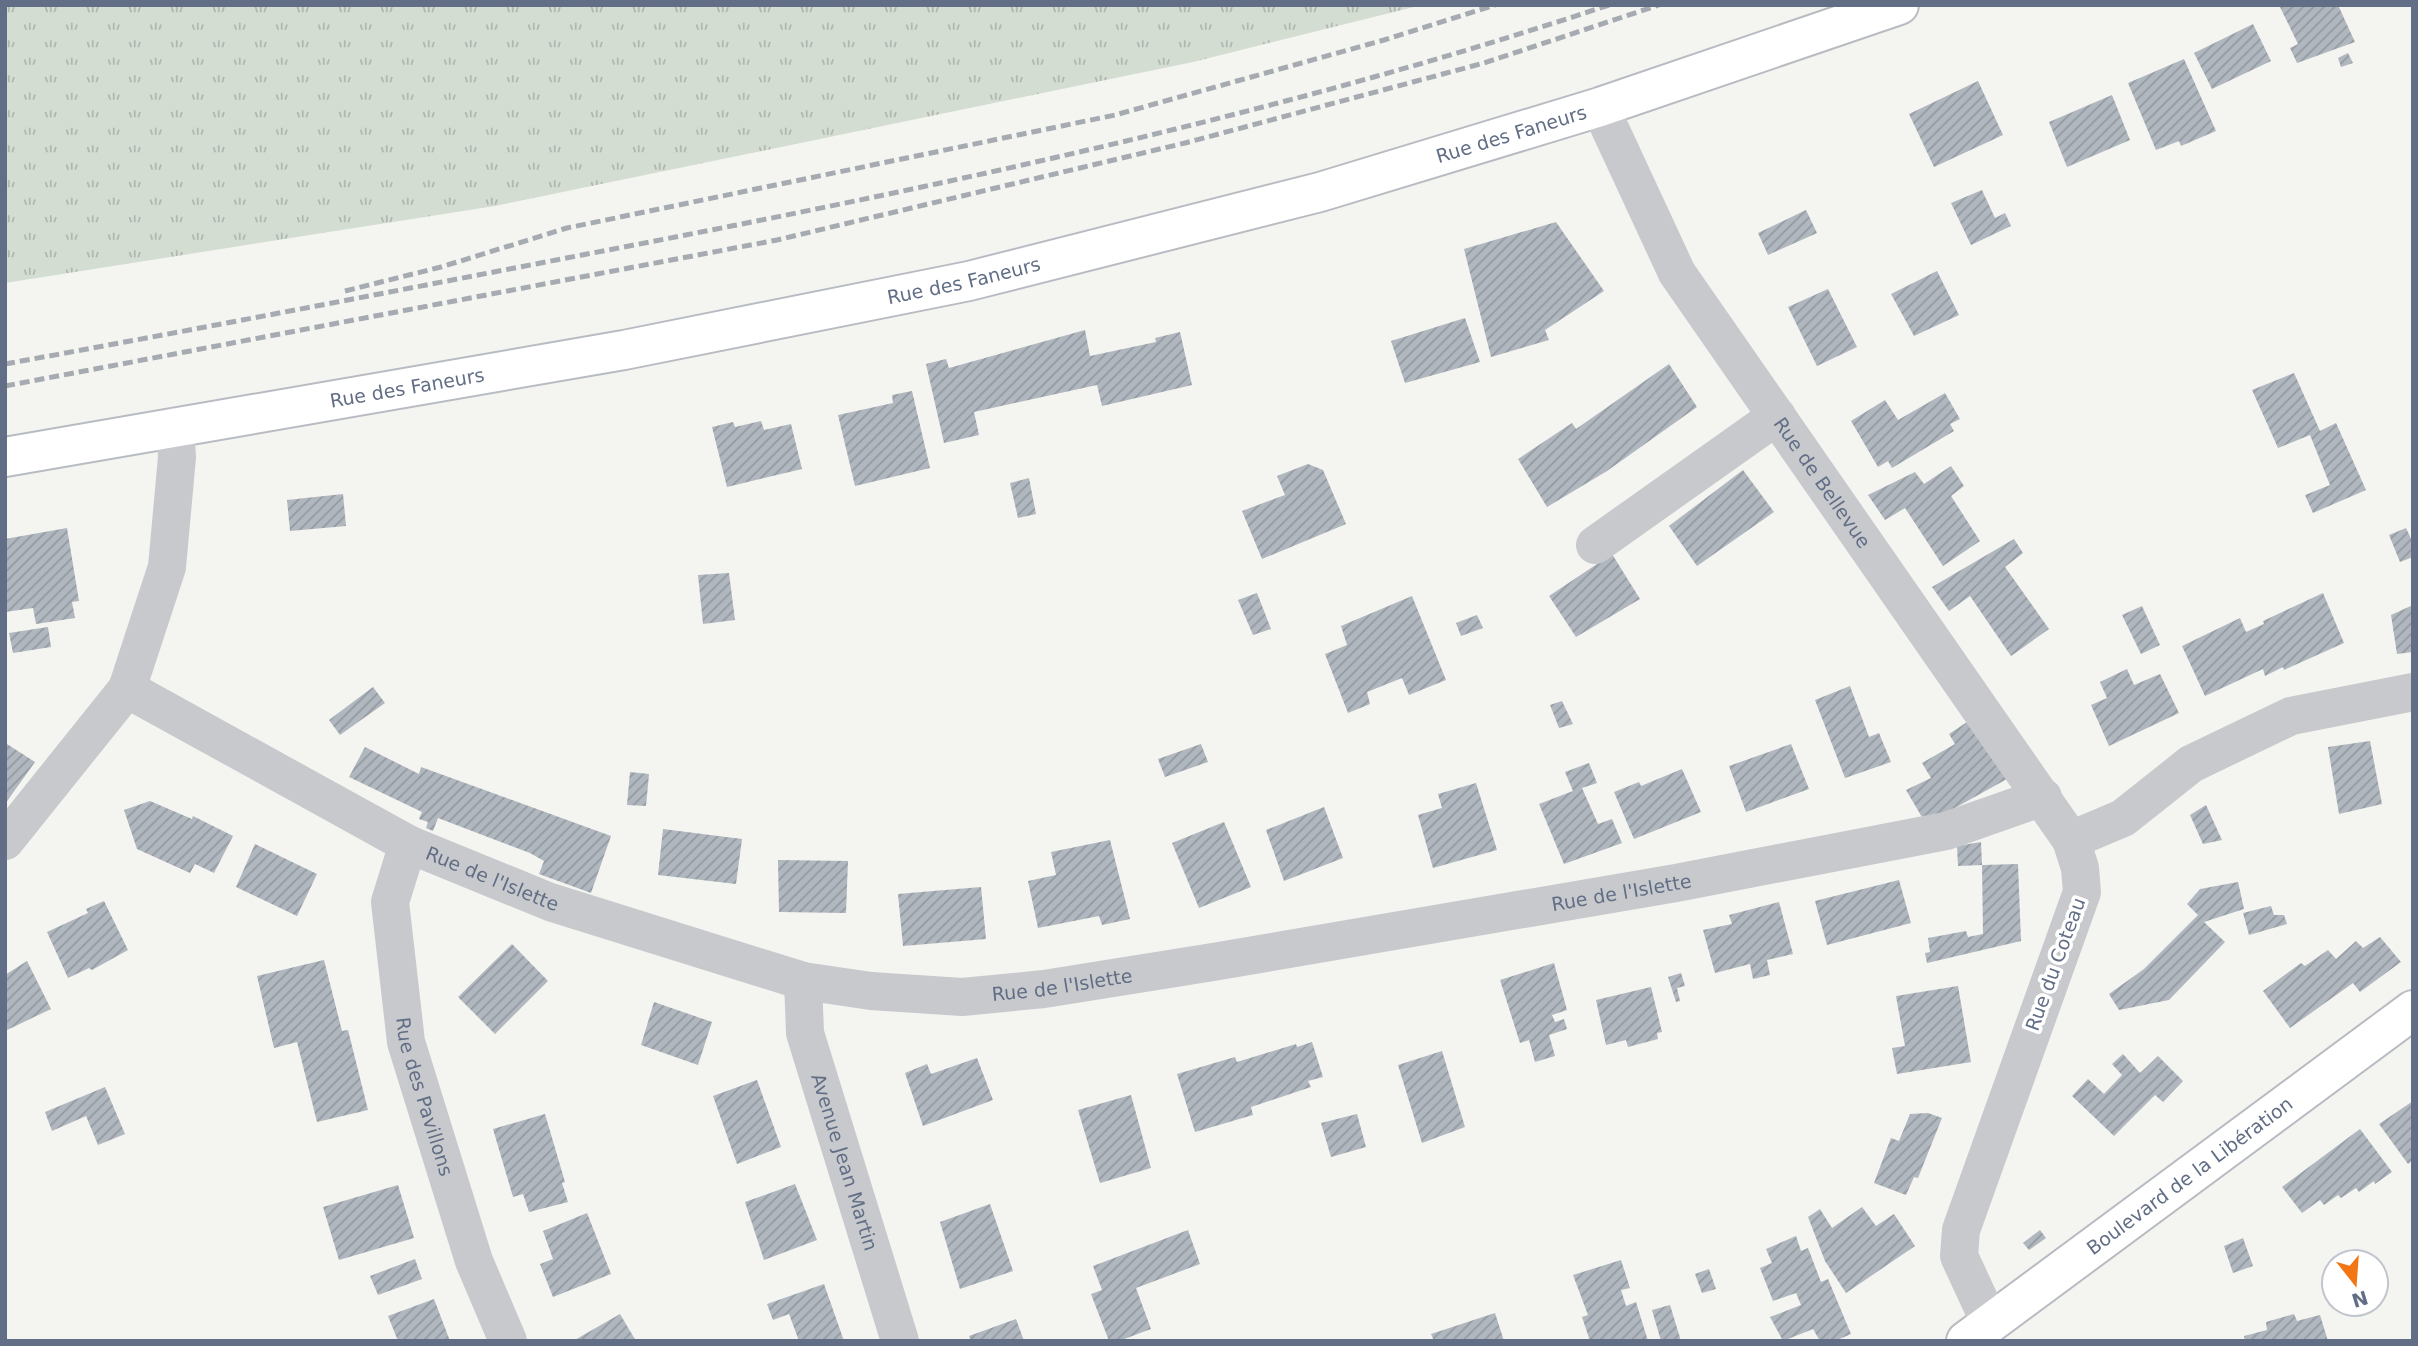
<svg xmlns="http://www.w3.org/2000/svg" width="2418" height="1346" font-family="'DejaVu Sans',sans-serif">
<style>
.grass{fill:url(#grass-tufts)}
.building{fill:url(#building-hatch)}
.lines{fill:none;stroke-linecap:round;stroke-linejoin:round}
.secondary-casing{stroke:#b8bcc2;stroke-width:42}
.street{stroke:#c7c9cd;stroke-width:38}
.secondary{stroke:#fff;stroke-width:38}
.rail{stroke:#a6aab1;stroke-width:5;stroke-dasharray:10 5;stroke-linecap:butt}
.labels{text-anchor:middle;stroke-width:7;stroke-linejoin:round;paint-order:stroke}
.street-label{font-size:19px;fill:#616e85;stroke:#fff}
</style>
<defs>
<pattern id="grass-tufts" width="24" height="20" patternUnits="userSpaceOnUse" patternTransform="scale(1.75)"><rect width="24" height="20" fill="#d4ddd2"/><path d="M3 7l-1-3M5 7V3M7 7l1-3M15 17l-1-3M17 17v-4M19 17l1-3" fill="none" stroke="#afb7b0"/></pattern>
<pattern id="building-hatch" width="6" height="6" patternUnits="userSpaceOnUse" patternTransform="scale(1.75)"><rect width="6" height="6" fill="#b1b7be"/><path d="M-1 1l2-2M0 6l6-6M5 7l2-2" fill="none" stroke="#9399a0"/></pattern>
</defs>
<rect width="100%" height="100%" fill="#f4f5f1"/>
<path class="grass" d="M5 5H1422L1193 62 495 206 5 283Z"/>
<g class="building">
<path d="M2279 5H2338L2355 42 2297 63 2290 48 2298 44Z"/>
<path d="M2253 24 2271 61 2212 89 2194 53Z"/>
<path d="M2348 53 2353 63 2341 67 2338 58Z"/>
<path d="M2184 59 2216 131 2181 146 2179 141 2156 150 2128 83Z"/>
<path d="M1978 81 2003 135 1934 167 1909 114Z"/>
<path d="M2112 95 2130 140 2067 167 2049 122Z"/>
<path d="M1982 190 1995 218 2005 213 2011 226 1971 245 1951 203Z"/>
<path d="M1806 210 1817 233 1768 255 1758 233Z"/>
<path d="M1556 222 1604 291 1545 330 1549 340 1491 357 1464 249Z"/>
<path d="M1937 271 1959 315 1914 336 1891 294Z"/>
<path d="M1828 289 1857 347 1817 366 1788 307Z"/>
<path d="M1465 318 1480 362 1405 383 1391 341Z"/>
<path d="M1085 330 1090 356 1156 342 1155 338 1180 332 1192 385 1102 406 1097 385 974 412 979 435 944 443 926 364 946 359 949 368Z"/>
<path d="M1669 364 1697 407 1607 471 1547 507 1518 459 1572 423 1576 429Z"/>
<path d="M2294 373 2320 431 2336 423 2366 490 2313 513 2305 495 2330 485 2310 435 2278 448 2252 390Z"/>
<path d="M912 391 930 468 855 486 838 415 893 403 892 395Z"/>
<path d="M1945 393 1960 419 1950 424 1954 431 1892 468 1888 461 1878 467 1851 421 1885 400 1898 420Z"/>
<path d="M761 421 764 430 791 424 802 469 727 487 712 427 733 422 735 427Z"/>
<path d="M1308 464 1323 470 1346 524 1262 559 1242 511 1285 495 1277 476Z"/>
<path d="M1951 466 1964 486 1951 496 1980 541 1943 566 1905 508 1885 520 1868 495 1915 472 1924 484Z"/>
<path d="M1743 470 1774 512 1697 566 1669 526Z"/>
<path d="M1029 478 1036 514 1018 518 1010 483Z"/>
<path d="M343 494 346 526 290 531 287 500Z"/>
<path d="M67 528 79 601 72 602 75 618 36 624 33 608 5 612V539Z"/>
<path d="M2406 528 2413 543V557L2400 562 2389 535Z"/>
<path d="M2014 539 2023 553 2005 567 2049 629 2011 656 1970 596 1949 611 1932 587Z"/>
<path d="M1612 554 1640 599 1576 637 1549 596Z"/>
<path d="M729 573 735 620 703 624 698 575Z"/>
<path d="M1257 593 1271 629 1253 635 1238 600Z"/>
<path d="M2323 593 2344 643 2284 670 2283 667 2265 676 2263 669 2205 696 2182 646 2240 618 2246 632 2264 624 2263 621Z"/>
<path d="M1412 596 1446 680 1409 695 1402 678 1367 692 1370 704 1348 713 1325 654 1347 645 1341 626Z"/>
<path d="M2413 605V652L2397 654 2391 615Z"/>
<path d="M2142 606 2160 645 2141 654 2122 615Z"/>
<path d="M1477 615 1483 628 1461 636 1456 623Z"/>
<path d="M48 627 51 647 13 653 9 633Z"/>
<path d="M2127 669 2134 685 2160 674 2179 713 2109 746 2091 705 2107 698 2100 682Z"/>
<path d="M1850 686 1869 737 1879 733 1891 762 1845 778 1815 700Z"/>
<path d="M373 687 385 703 340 735 329 720Z"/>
<path d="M1562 701 1573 724 1559 728 1550 705Z"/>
<path d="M1967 722 2007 779 1926 824 1906 790 1931 778 1922 763 1955 744 1949 734Z"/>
<path d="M2370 741 2382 804 2339 814 2328 747Z"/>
<path d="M7 744 35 762 5 804V747Z"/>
<path d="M1201 744 1208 762 1165 777 1158 759Z"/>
<path d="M1791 744 1809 789 1746 812 1729 766Z"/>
<path d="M365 747 419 774 421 767 611 836 591 893 539 874 544 861 530 853 438 818 433 831 426 828 428 822 419 819 422 812 349 777Z"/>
<path d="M1589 763 1597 783 1582 788 1598 824 1612 819 1622 843 1564 864 1539 804 1573 791 1565 772Z"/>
<path d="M1682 769 1701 812 1634 839 1614 792 1639 782 1641 786Z"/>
<path d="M630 772 649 774 646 806 627 805Z"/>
<path d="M1476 783 1497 850 1433 868 1418 815 1442 808 1438 794Z"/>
<path d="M150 801 192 819 193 816 233 836 214 873 195 864 190 873 137 849 124 810Z"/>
<path d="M2206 805 2222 840 2203 844 2190 815Z"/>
<path d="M1324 807 1343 858 1284 881 1266 830Z"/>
<path d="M1224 822 1251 887 1199 908 1172 843Z"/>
<path d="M663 829 742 839 736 884 658 875Z"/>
<path d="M1110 840 1130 919 1102 925 1099 916 1038 928 1028 881 1056 875 1051 852Z"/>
<path d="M1981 842 1982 865 1958 866 1957 846Z"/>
<path d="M255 844 317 874 297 916 236 887Z"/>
<path d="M778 860 848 861 846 913 779 912Z"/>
<path d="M2018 864 2021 941 1927 963 1925 953 1930 952 1928 938 1966 931 1968 937 1983 934 1982 865Z"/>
<path d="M1899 880 1911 923 1827 945 1815 901Z"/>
<path d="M2238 882 2244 909 2204 922 2225 942 2169 1000 2119 1010 2109 994 2144 969 2198 915 2187 904 2200 889Z"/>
<path d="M981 887 986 939 903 946 898 894Z"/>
<path d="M104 901 128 950 92 970 89 968 68 978 47 932 88 913 86 909Z"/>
<path d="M1779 902 1793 954 1767 960 1770 975 1753 979 1750 964 1715 973 1703 930 1732 924 1729 915Z"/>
<path d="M2271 906 2274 915H2284L2287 924 2249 935 2243 913Z"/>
<path d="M2380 937 2401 962 2360 992 2353 983 2290 1028 2263 991 2301 963 2305 966 2328 950 2336 959 2356 941 2363 948Z"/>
<path d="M512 944 548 981 495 1034 458 997Z"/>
<path d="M324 960 342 1031 348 1030 368 1110 317 1122 297 1042 274 1048 257 976Z"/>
<path d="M27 961 51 1009 5 1031V975Z"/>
<path d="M1554 963 1567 1010 1552 1015 1555 1022 1564 1019 1567 1029 1549 1035 1555 1056 1535 1062 1529 1040 1520 1043 1500 980Z"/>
<path d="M1681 973 1685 986 1677 988 1680 1001 1676 1002 1668 977Z"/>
<path d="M1958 986 1971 1062 1897 1074 1892 1048 1905 1046 1896 996Z"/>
<path d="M1651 987 1662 1032 1657 1033 1658 1039 1628 1047 1626 1040 1606 1045 1596 1000Z"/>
<path d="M654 1002 712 1022 698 1065 641 1045Z"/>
<path d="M1312 1042 1323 1077 1308 1081 1311 1087 1251 1107 1253 1115 1195 1132 1177 1074 1235 1057 1237 1062 1296 1044 1297 1047Z"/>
<path d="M1442 1051 1465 1127 1422 1143 1398 1065Z"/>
<path d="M2123 1054 2140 1073 2158 1056 2183 1081 2163 1102 2155 1095 2114 1136 2072 1096 2088 1079 2104 1094 2122 1075 2112 1064Z"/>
<path d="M977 1058 993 1100 923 1126 905 1073 927 1064 931 1074Z"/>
<path d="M757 1080 781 1147 737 1164 713 1096Z"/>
<path d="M105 1087 125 1134 98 1145 86 1116 52 1131 45 1112Z"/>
<path d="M1131 1095 1151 1168 1100 1183 1078 1110Z"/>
<path d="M2413 1101V1160L2408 1164 2379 1124Z"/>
<path d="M1928 1113 1942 1118 1918 1178 1914 1177 1906 1195 1874 1183 1891 1138 1899 1141 1910 1114Z"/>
<path d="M545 1114 565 1182 562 1183 568 1202 529 1212 523 1194 513 1197 493 1129Z"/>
<path d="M1357 1114 1366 1147 1331 1157 1321 1123Z"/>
<path d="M2360 1129 2392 1172 2375 1184 2374 1181 2359 1192 2356 1188 2341 1198 2338 1195 2324 1205 2320 1200 2302 1213 2282 1187Z"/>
<path d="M795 1184 817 1240 764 1260 745 1202Z"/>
<path d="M398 1185 414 1238 339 1260 323 1207Z"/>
<path d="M990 1204 1013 1271 960 1289 940 1222Z"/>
<path d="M1862 1207 1876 1226 1894 1214 1915 1246 1846 1293 1825 1261 1808 1217 1820 1209 1832 1228Z"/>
<path d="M587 1213 611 1274 553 1297 540 1264 553 1259 543 1231Z"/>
<path d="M1188 1230 1200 1264 1136 1288 1151 1329 1119 1341H1109L1091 1294 1102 1290 1093 1266Z"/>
<path d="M2040 1230 2046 1238 2029 1250 2023 1243Z"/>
<path d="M1796 1236 1801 1251 1808 1248 1821 1282 1828 1279 1851 1334 1835 1341H1820L1813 1329 1783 1341 1770 1317 1801 1305 1796 1293 1773 1301 1760 1268 1772 1263 1766 1249Z"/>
<path d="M2243 1238 2253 1266 2233 1273 2224 1246Z"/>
<path d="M415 1259 422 1279 378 1295 370 1276Z"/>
<path d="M1621 1260 1630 1288 1621 1290 1626 1306 1636 1302 1648 1341H1590L1582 1317 1588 1315 1573 1275Z"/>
<path d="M1709 1269 1716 1289 1702 1293 1695 1274Z"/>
<path d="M824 1284 844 1341H799L789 1314 773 1320 767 1304Z"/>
<path d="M434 1299 450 1341H398L388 1316Z"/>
<path d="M1670 1305 1681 1341H1661L1652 1310Z"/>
<path d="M1495 1313 1504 1341H1434L1431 1334Z"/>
<path d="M620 1314 636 1341H573Z"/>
<path d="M2294 1314 2297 1321 2320 1315 2328 1341H2245L2244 1336 2267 1330 2266 1322Z"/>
<path d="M1016 1319 1024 1341H971L969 1336Z"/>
</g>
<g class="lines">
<defs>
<g id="secondary">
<path id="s5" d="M5 457 624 350 969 281 1320 192 1600 107 1899 5"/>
<path id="s6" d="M1966 1341 2413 1010"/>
</g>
</defs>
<use href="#secondary" class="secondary-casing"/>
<g class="street">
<path id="s1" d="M1600 107 1677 273 2071 840 2080 868 2082 892 1961 1230 1959 1256 1990 1323"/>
<path d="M1595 545 1777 416"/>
<path d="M127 689 167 567 177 457 175 427"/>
<path d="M2071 840 2123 818 2191 764 2291 716 2413 692"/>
<path id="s2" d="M5 841 127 689 408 844 550 902 803 981 871 991 962 997 1044 989 1213 962 1676 883 1946 831 2043 797"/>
<path id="s3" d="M408 844 390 902 406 1042 474 1261 508 1341"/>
<path id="s4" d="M803 981 805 1033 900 1341"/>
</g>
<use href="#secondary" class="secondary"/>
<g class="rail">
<path d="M345 291 441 267 567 228 1115 115 1384 40 1495 5"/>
<path d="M5 364C198 329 390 292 582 255 928 189 1274 117 1609 5"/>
<path d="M5 386 777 240 1185 143 1484 63 1659 5"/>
</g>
</g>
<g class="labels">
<g class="street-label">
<text dy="7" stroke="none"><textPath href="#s5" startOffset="1542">Rue des Faneurs</textPath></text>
<text dy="7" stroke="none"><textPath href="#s5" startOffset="975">Rue des Faneurs</textPath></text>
<text dy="7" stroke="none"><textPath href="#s5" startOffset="408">Rue des Faneurs</textPath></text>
<text dy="7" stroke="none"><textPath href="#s1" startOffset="438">Rue de Bellevue</textPath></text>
<text dy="7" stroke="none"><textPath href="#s2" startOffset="607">Rue de l'Islette</textPath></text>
<text dy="7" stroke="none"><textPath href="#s2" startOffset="1762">Rue de l'Islette</textPath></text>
<text transform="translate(2055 964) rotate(-70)" y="7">Rue du Coteau</text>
<text dy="7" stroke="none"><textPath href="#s2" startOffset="1195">Rue de l'Islette</textPath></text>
<text dy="7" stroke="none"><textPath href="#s3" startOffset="259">Rue des Pavillons</textPath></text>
<text dy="7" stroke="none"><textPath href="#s4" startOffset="187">Avenue Jean Martin</textPath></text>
<text dy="7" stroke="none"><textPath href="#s6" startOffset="278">Boulevard de la Libération</textPath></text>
</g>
</g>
<rect width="2418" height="1346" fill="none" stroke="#616e85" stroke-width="14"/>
<g transform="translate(2355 1283) rotate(163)"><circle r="33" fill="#ffffff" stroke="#c0c5ce" stroke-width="2"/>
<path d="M0-5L12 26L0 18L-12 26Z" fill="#f27714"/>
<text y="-10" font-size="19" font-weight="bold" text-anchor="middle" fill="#616e85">N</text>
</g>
</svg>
